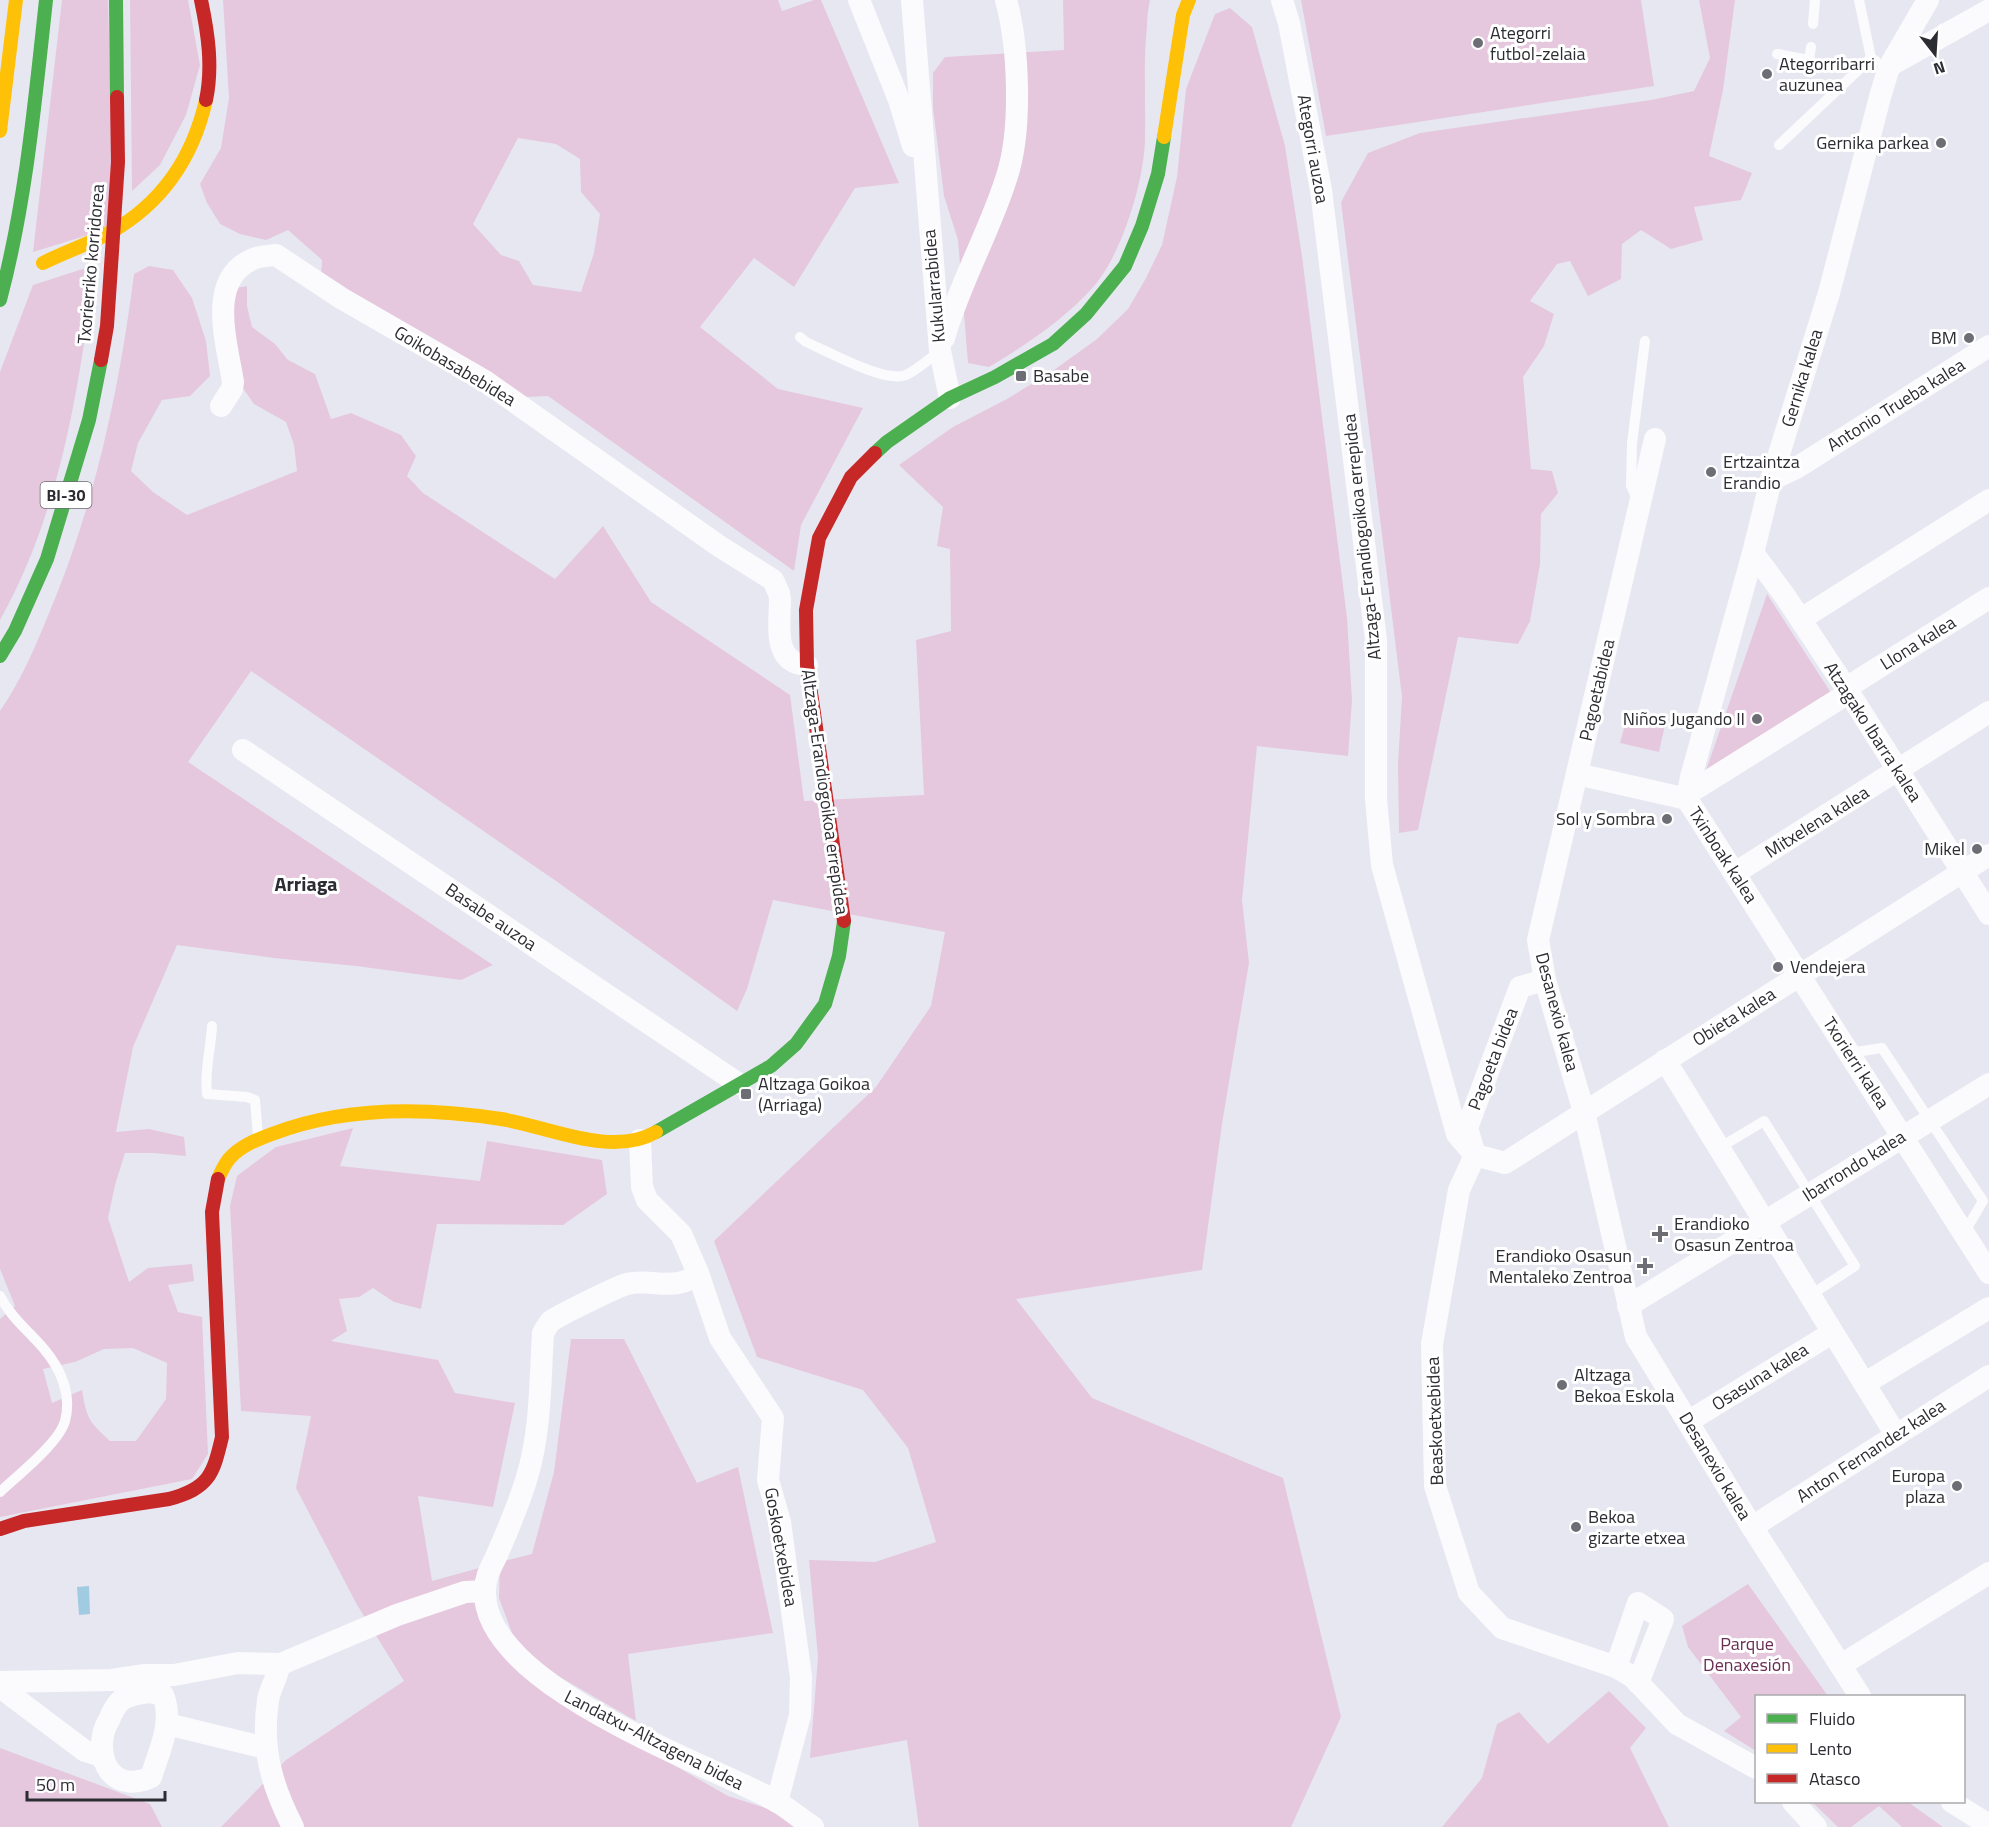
<svg xmlns="http://www.w3.org/2000/svg" width="1989" height="1827" font-family="'Titillium Web',sans-serif">
<style>
.green{fill:#e5c8dd;fill-rule:evenodd}
.water{fill:#a0cbe1}
.lines{fill:none;stroke-linecap:round;stroke-linejoin:round}
.lane{stroke:#fbfbfd;stroke-width:10}
.street{stroke:#fbfbfd;stroke-width:22}
.fast{stroke:#4caf50;stroke-width:14}
.slow{stroke:#ffc107;stroke-width:14}
.jam{stroke:#c62828;stroke-width:14}
.poi-dot{fill:#6d6d76;stroke:#fff;stroke-width:2}
.labels{text-anchor:middle;stroke-width:6;stroke-linejoin:round;paint-order:stroke}
.shield{fill:#fff;stroke:#6b6b70;stroke-width:1.5}
.shield-label{font-size:16px;font-weight:bold;fill:#2c2c33}
.poi-label{font-size:18px;fill:#2c2c33;stroke:#fff;text-anchor:start}
.street-label{font-size:18px;fill:#2c2c33;stroke:#fff}
.park-label{font-size:18px;fill:#6b2c54;stroke:#fff}
.neighbourhood-label{font-size:20px;font-weight:bold;fill:#2c2c33;stroke:#fff}
</style>
<rect width="100%" height="100%" fill="#e7e7f2"/>
<g class="green">
<path d="M62 0H108L114 227 33 252Z"/>
<path d="M130 0H188L200 65 186 115 160 165 132 191Z"/>
<path d="M223 0H778L782 11 814 0H821L899 183 855 188 794 287 754 258 700 327 778 389 863 408 801 525 794 571 548 396 526 397 321 276 322 260 288 230 266 240 240 234 220 224 207 203 200 184 221 148 229 98ZM518 138 556 144 580 159 581 192 600 214 594 253 581 292 533 285 519 261 501 255 473 224Z"/>
<path d="M1063 0H1150C1148 9 1147 18 1147 27 1143 64 1146 100 1145 137 1145 179 1122 254 1094 286 1064 320 1027 344 989 367L968 363 958 240 944 196 933 108V73L945 57 1064 50Z"/>
<path d="M1301 0H1641L1654 86 1326 136Z"/>
<path d="M1699 0H1735L1723 90 1709 156 1752 173 1741 200 1694 207 1703 240 1671 249 1641 230 1622 244 1621 279 1588 296 1570 261 1557 264 1530 301 1554 314 1544 346 1523 377 1531 469 1552 471 1558 493 1541 514 1540 564 1530 621 1518 644 1458 637 1418 830 1399 833 1398 764 1402 697 1341 202 1368 153 1420 133 1651 100 1694 91 1710 58Z"/>
<path d="M1230 8 1252 27 1285 146 1302 256 1347 618 1352 700 1348 756 1257 746 1242 900 1249 963 1222 1124 1202 1270 1016 1299 1092 1398 1283 1478 1341 1717 1291 1827H919L907 1740 810 1758 818 1657 809 1560 875 1562 936 1542 908 1448 863 1390 757 1357 714 1241 876 1087 931 1006 945 932 773 900 747 989 737 1011 556 881 251 671 188 762 493 965 461 980 356 966 274 958 177 945 133 1047 116 1132 149 1129 184 1137 186 1156 154 1153H125L115 1185 108 1218 129 1282 148 1268 192 1264 194 1281 168 1285 178 1312 202 1317 208 1454 192 1479 0 1517V1319L15 1306 0 1269V711C20 682 34 650 47 618 94 508 119 392 134 274L149 266 173 270 192 298 206 341 210 376 190 396 162 400 138 443 131 471 153 492 187 515 297 471 294 445 286 422 254 404 240 384 231 289 247 286V306L252 327 275 344 288 360 315 374 331 419 351 413 401 435 416 456 407 476 423 493 555 579 603 526 651 602 790 695 804 801 924 795 916 640 951 631 950 549 937 546 943 507 899 465 953 427 1007 399 1054 370 1097 339 1128 309 1146 278 1162 245 1177 177 1186 89 1215 14ZM133 1348 167 1363 166 1399 136 1441H110C89 1421 87 1420 82 1390L52 1403 43 1369 75 1362 104 1349Z"/>
<path d="M95 265C79 387 61 511 0 620V372L33 285Z"/>
<path d="M1767 594 1835 699 1702 782Z"/>
<path d="M1627 717 1665 725 1659 752 1620 743Z"/>
<path d="M353 1128 340 1166 480 1181 487 1141 602 1160 607 1194 563 1225 437 1224 421 1309 394 1302 373 1288 359 1297 339 1299 347 1331 331 1341 438 1360 455 1393 515 1403 493 1507 418 1496 432 1581 479 1568 475 1602 485 1617 586 1715 728 1796 784 1814 800 1827H221L286 1760 404 1681 356 1603 296 1488 311 1416 241 1411 230 1206 237 1176 276 1147Z"/>
<path d="M571 1339H624L697 1483 738 1467 773 1633 628 1654 636 1721 539 1665 512 1633 499 1598 500 1562 532 1554 554 1472Z"/>
<path d="M1748 1584 1828 1696H1756V1751L1724 1731 1741 1717 1688 1647 1682 1626Z"/>
<path d="M1609 1691 1646 1728 1630 1748 1669 1827H1442L1482 1778 1497 1724 1519 1712 1548 1744Z"/>
<path d="M0 1748 150 1804 162 1827H0Z"/>
<path d="M1812 1802H1908L1943 1827H1902L1879 1806 1851 1827H1838Z"/>
</g>
<path class="water" d="M89 1586 90 1614 79 1615 77 1587Z"/>
<g class="lines">
<g class="lane">
<path d="M1859 0 1871 58 1876 61"/>
<path d="M1813 24 1815 0"/>
<path d="M1777 54 1809 60 1811 47"/>
<path d="M1779 145 1871 58"/>
<path d="M800 337 806 342C827 351 886 384 906 375 918 369 929 359 940 351"/>
<path d="M1637 499 1631 486 1632 443 1645 341"/>
<path d="M212 1026C211 1048 204 1072 207 1094L247 1097 255 1100 258 1136"/>
<path d="M1849 1053 1882 1048 1983 1201 1964 1233"/>
<path d="M1719 1148 1764 1121 1855 1266 1809 1296"/>
<path d="M0 1296C12 1319 28 1330 44 1349 61 1369 72 1395 65 1421 59 1443 17 1476 0 1492"/>
</g>
<g class="street">
<path d="M859 0 899 100 913 146"/>
<path d="M912 0 940 351 950 398"/>
<path d="M1282 0 1289 23 1321 190 1376 640V799L1382 865 1457 1134 1475 1155"/>
<path d="M1891 65 1989 10"/>
<path d="M944 338C960 282 990 231 1007 176 1022 130 1019 47 1006 0"/>
<path d="M221 406 232 389 233 382C227 343 206 279 253 259 260 256 269 256 276 255L341 298 485 381 719 546 773 580 779 593 780 599C780 625 772 663 807 665"/>
<path d="M1655 439 1538 940 1545 980 1584 1112 1636 1337 1747 1519 1860 1696"/>
<path d="M1771 480 1798 467 1989 346"/>
<path d="M1753 553 1785 596 1846 688 1989 914"/>
<path d="M1801 619 1989 500"/>
<path d="M1846 688 1989 598"/>
<path d="M243 750 739 1084"/>
<path d="M1577 774 1687 799 1989 1273"/>
<path d="M1697 788 1839 699"/>
<path d="M1687 799 1691 777 1753 553 1771 480 1829 293 1880 97 1889 67 1928 0"/>
<path d="M1735 873 1989 712"/>
<path d="M1665 1060 1896 1435"/>
<path d="M640 1140 642 1187 647 1200 681 1234 698 1273 720 1338 773 1418 768 1480 780 1522 801 1677 800 1715 777 1802"/>
<path d="M1473 1148 1467 1128 1520 987 1545 980"/>
<path d="M1475 1155 1459 1190 1432 1344 1435 1486 1469 1593 1502 1628 1616 1667 1633 1677 1677 1724 1756 1768"/>
<path d="M1475 1155 1505 1163 1989 855"/>
<path d="M698 1273C677 1293 652 1278 627 1284 618 1286 558 1316 551 1321 548 1324 545 1330 543 1333 540 1381 541 1431 527 1477 519 1504 507 1532 496 1557 490 1569 485 1578 485 1591 482 1685 706 1763 776 1801 789 1809 801 1819 813 1827"/>
<path d="M1628 1306 1989 1084"/>
<path d="M1872 1379 1989 1308"/>
<path d="M1689 1421 1832 1333"/>
<path d="M1752 1527 1989 1376"/>
<path d="M281 1664 397 1615 465 1592 485 1591"/>
<path d="M1841 1665 1989 1573"/>
<path d="M1616 1667 1638 1603 1663 1619 1638 1683"/>
<path d="M0 1682 112 1680 145 1675H174L238 1663 279 1664C279 1676 270 1687 268 1700 261 1748 271 1784 293 1827"/>
<path d="M0 1687 85 1751 102 1756"/>
<path d="M150 1692 163 1695C174 1722 159 1751 151 1777 119 1792 97 1769 103 1735 104 1730 107 1723 110 1718 112 1712 117 1703 123 1699 131 1694 140 1693 150 1692Z"/>
<path d="M167 1724 266 1748"/>
<path d="M1793 1802 1816 1827"/>
<path d="M1952 1802 1989 1825"/>
</g>
<g class="fast">
<path d="M116 0 117 97"/>
<path d="M0 300C26 202 35 101 46 0"/>
<path d="M875 453 887 442 950 398 995 377 1053 344 1086 314 1125 266 1142 226 1158 174 1164 137"/>
<path d="M0 656 15 631 47 559 89 420 101 360"/>
<path d="M656 1132 771 1066 796 1044 825 1004 839 956 844 921"/>
</g>
<g class="slow">
<path d="M0 131 16 0"/>
<path d="M1164 137 1183 15 1189 0"/>
<path d="M43 263C65 252 89 244 111 232 162 203 193 157 206 100"/>
<path d="M218 1179C221 1172 224 1165 229 1159 240 1146 256 1140 272 1134 344 1106 424 1107 501 1119 547 1126 611 1158 656 1132"/>
</g>
<g class="jam">
<path d="M201 0C208 33 213 67 206 100"/>
<path d="M101 360 107 326 118 162 117 97"/>
<path d="M844 921 807 665 806 610 819 538 851 477 875 453"/>
<path d="M0 1529 24 1521 169 1499C209 1488 213 1475 222 1437L212 1212 218 1179"/>
</g>
</g>
<g class="poi-dot">
<circle cx="1478" cy="43" r="6"/>
<circle cx="1767" cy="74" r="6"/>
<circle cx="1941" cy="143" r="6"/>
<circle cx="1969" cy="338" r="6"/>
<rect x="1015" y="370" width="12" height="12" rx="3"/>
<circle cx="1711" cy="472" r="6"/>
<circle cx="1757" cy="719" r="6"/>
<circle cx="1667" cy="819" r="6"/>
<circle cx="1977" cy="849" r="6"/>
<circle cx="1778" cy="967" r="6"/>
<rect x="740" y="1088" width="12" height="12" rx="3"/>
<path d="M1657 1225h6v6h6v6h-6v6h-6v-6h-6v-6h6z"/>
<path d="M1642 1257h6v6h6v6h-6v6h-6v-6h-6v-6h6z"/>
<circle cx="1562" cy="1385" r="6"/>
<circle cx="1957" cy="1486" r="6"/>
<circle cx="1576" cy="1527" r="6"/>
</g>
<g class="labels">
<rect class="shield" x="40.5" y="482" width="51" height="26" rx="4.5"/>
<g class="shield-label">
<text x="66" y="501">BI-30</text>
</g>
<g class="poi-label">
<text x="1490" y="39">Ategorri<tspan x="1490" dy="21">futbol-zelaia</tspan></text>
<text x="1779" y="70">Ategorribarri<tspan x="1779" dy="21">auzunea</tspan></text>
<text x="1929" y="149" text-anchor="end">Gernika parkea</text>
<text x="1957" y="344" text-anchor="end">BM</text>
<text x="1033" y="382">Basabe</text>
<text x="1723" y="468">Ertzaintza<tspan x="1723" dy="21">Erandio</tspan></text>
<text x="1745" y="725" text-anchor="end">Niños Jugando II</text>
<text x="1655" y="825" text-anchor="end">Sol y Sombra</text>
<text x="1965" y="855" text-anchor="end">Mikel</text>
<text x="1790" y="973">Vendejera</text>
<text x="758" y="1090">Altzaga Goikoa<tspan x="758" dy="21">(Arriaga)</tspan></text>
<text x="1674" y="1230">Erandioko<tspan x="1674" dy="21">Osasun Zentroa</tspan></text>
<text x="1632" y="1262" text-anchor="end">Erandioko Osasun<tspan x="1632" dy="21">Mentaleko Zentroa</tspan></text>
<text x="1574" y="1381">Altzaga<tspan x="1574" dy="21">Bekoa Eskola</tspan></text>
<text x="1945" y="1482" text-anchor="end">Europa<tspan x="1945" dy="21">plaza</tspan></text>
<text x="1588" y="1523">Bekoa<tspan x="1588" dy="21">gizarte etxea</tspan></text>
</g>
<g class="street-label">
<text transform="translate(1313 149) rotate(80)" y="6">Ategorri auzoa</text>
<text transform="translate(91 264) rotate(-85)" y="6">Txorierriko korridorea</text>
<text transform="translate(934 286) rotate(-95)" y="6">Kukularrabidea</text>
<text transform="translate(455 366) rotate(31)" y="6">Goikobasabebidea</text>
<text transform="translate(1802 378) rotate(-73)" y="6">Gernika kalea</text>
<text transform="translate(1896 405) rotate(-32)" y="6">Antonio Trueba kalea</text>
<text transform="translate(1362 537) rotate(-96)" y="6">Altzaga-Erandiogoikoa errepidea</text>
<text transform="translate(1918 643) rotate(-32)" y="6">Llona kalea</text>
<text transform="translate(1597 690) rotate(-77)" y="6">Pagoetabidea</text>
<text transform="translate(1873 732) rotate(57)" y="6">Atzagako Ibarra kalea</text>
<text transform="translate(825 792) rotate(82)" y="6">Altzaga-Erandiogoikoa errepidea</text>
<text transform="translate(1817 822) rotate(-32)" y="6">Mitxelena kalea</text>
<text transform="translate(1723 855) rotate(57)" y="6">Txinboak kalea</text>
<text transform="translate(491 917) rotate(34)" y="6">Basabe auzoa</text>
<text transform="translate(1557 1012) rotate(75)" y="6">Desanexio kalea</text>
<text transform="translate(1734 1017) rotate(-32)" y="6">Obieta kalea</text>
<text transform="translate(1493 1059) rotate(-69)" y="6">Pagoeta bidea</text>
<text transform="translate(1856 1063) rotate(57)" y="6">Txorierri kalea</text>
<text transform="translate(1854 1166) rotate(-32)" y="6">Ibarrondo kalea</text>
<text transform="translate(1760 1377) rotate(-32)" y="6">Osasuna kalea</text>
<text transform="translate(1435 1421) rotate(-92)" y="6">Beaskoetxebidea</text>
<text transform="translate(1871 1451) rotate(-33)" y="6">Anton Fernandez kalea</text>
<text transform="translate(1715 1466) rotate(59)" y="6">Desanexio kalea</text>
<text transform="translate(781 1547) rotate(80)" y="6">Goskoetxebidea</text>
<text transform="translate(654 1740) rotate(27)" y="6">Landatxu-Altzagena bidea</text>
</g>
<g class="park-label">
<text x="1747" y="1650">Parque<tspan x="1747" dy="21">Denaxesión</tspan></text>
</g>
<g class="neighbourhood-label">
<text x="306" y="891">Arriaga</text>
</g>
</g>
<rect x="1755" y="1695" width="210" height="108" fill="#ffffff" stroke="#ababad" stroke-width="1.5"/>
<rect x="1767" y="1714" width="30" height="9" fill="#4caf50" stroke="#ababad" stroke-width="1.5"/>
<text x="1809" y="1725" font-size="18" fill="#2c2c33">Fluido</text>
<rect x="1767" y="1744" width="30" height="9" fill="#ffc107" stroke="#ababad" stroke-width="1.5"/>
<text x="1809" y="1755" font-size="18" fill="#2c2c33">Lento</text>
<rect x="1767" y="1774" width="30" height="9" fill="#c62828" stroke="#ababad" stroke-width="1.5"/>
<text x="1809" y="1785" font-size="18" fill="#2c2c33">Atasco</text>
<g transform="translate(1935 54) rotate(163)" stroke="#ffffff" stroke-width="4.5" paint-order="stroke">
<path d="M0-4.5L10 22L0 15L-10 22Z" fill="#2c2c33"/>
<text y="-9" font-size="16" font-weight="bold" text-anchor="middle" fill="#2c2c33">N</text>
</g>
<path d="M27 1791v9h138v-9" fill="none" stroke="#2c2c33" stroke-width="3"/>
<text x="36" y="1791" font-size="18" fill="#2c2c33" stroke="#ffffff" stroke-width="4.5" paint-order="stroke">50 m</text>
</svg>
